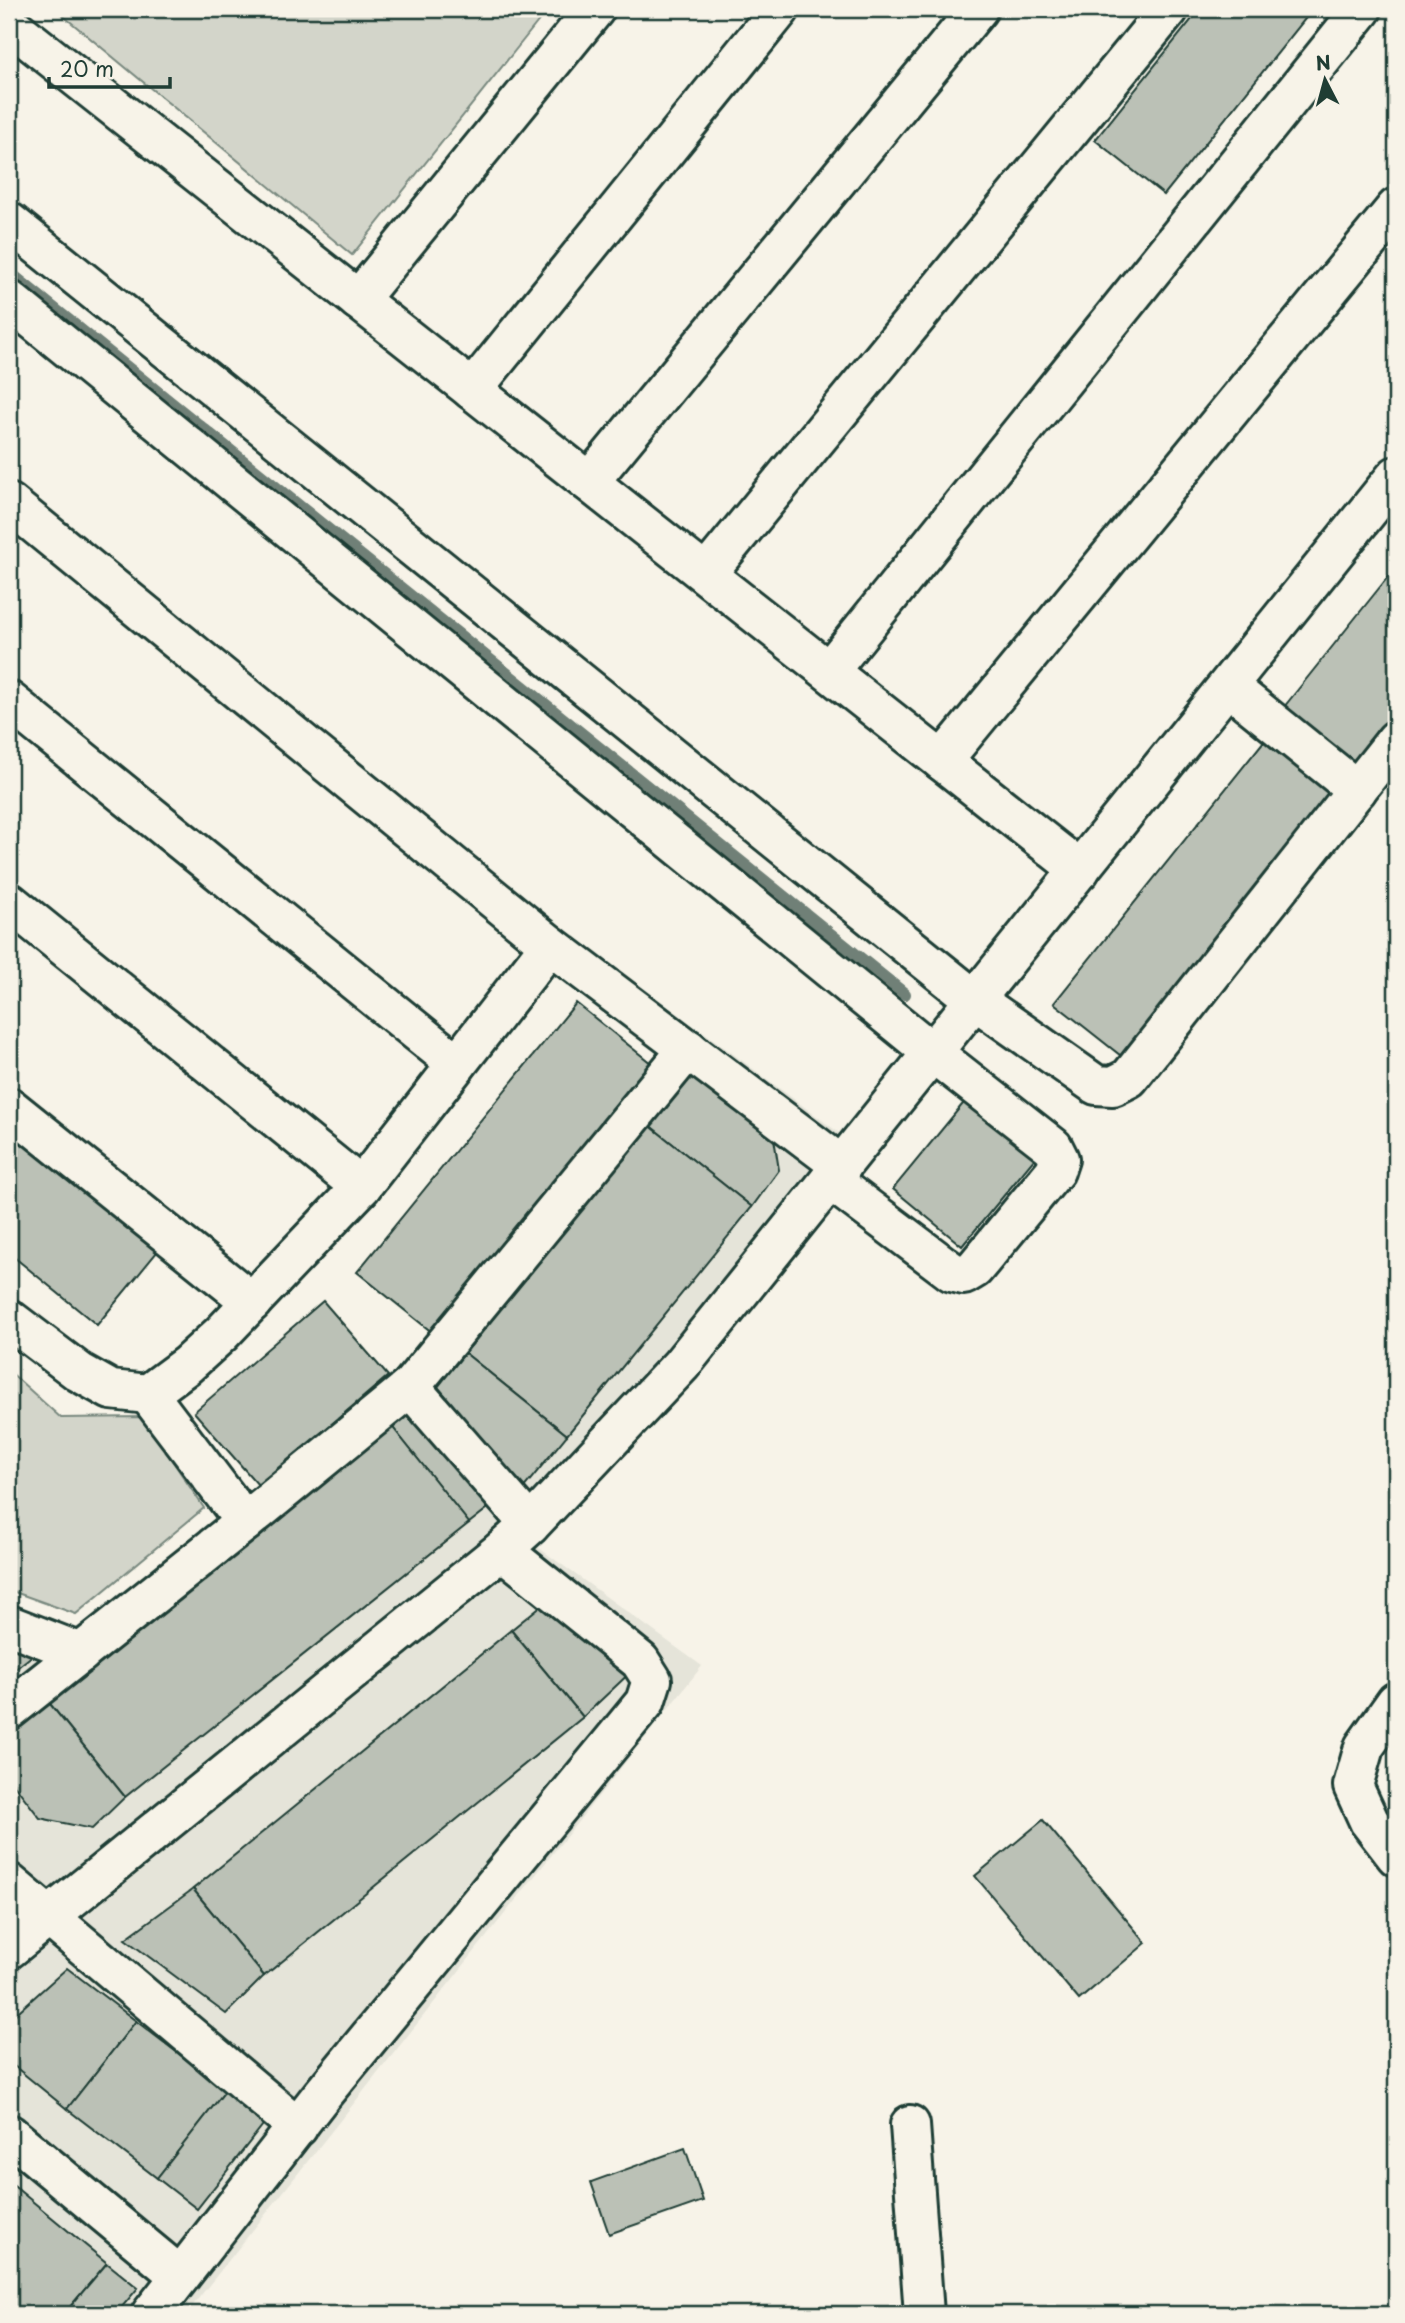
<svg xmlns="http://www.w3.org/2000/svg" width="1405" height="2323" font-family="'Playpen Sans',sans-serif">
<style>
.built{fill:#e5e4d9}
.green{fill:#d3d5ca;stroke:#79897f;stroke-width:2}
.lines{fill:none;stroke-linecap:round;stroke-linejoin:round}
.stream{stroke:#6f8077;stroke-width:12}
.building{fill:#bbc1b6;stroke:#1f3d34;stroke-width:2}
.minor-casing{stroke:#1f3d34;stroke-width:44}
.minor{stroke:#f7f3e8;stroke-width:38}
</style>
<rect width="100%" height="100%" fill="#f7f3e8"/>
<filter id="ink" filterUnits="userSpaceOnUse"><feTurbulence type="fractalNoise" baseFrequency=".0143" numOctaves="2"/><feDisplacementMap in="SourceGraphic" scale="14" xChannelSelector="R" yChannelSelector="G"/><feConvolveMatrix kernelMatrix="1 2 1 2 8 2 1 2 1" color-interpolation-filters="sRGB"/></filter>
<g filter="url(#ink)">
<path class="built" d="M701 1030 862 1150 525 1538 702 1666 186 2314H9V1605L92 1633 415 1391Z"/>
<g class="green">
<path d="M55 9H548L352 255Z"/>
<path d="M9 1371 61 1418 143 1417 204 1508 76 1614 9 1590Z"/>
</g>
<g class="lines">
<path class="stream" d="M9 272 905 994"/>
</g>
<g class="building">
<path d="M1200 9H1313L1164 195 1095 140Z"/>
<path d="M1396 567V713L1348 773 1276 717Z"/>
<path d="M1264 741 1335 797 1125 1059 1054 1003Z"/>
<path d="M576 1003 652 1064 433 1333 357 1272Z"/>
<path d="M694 1071 773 1132 779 1170 752 1207 649 1125Z"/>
<path d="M971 1094 1040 1152 962 1246 893 1189Z"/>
<path d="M9 1121 162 1246 97 1325 9 1253Z"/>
<path d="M649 1125 752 1207 567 1435 465 1353Z"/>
<path d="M323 1301 388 1376 259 1486 194 1412Z"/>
<path d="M465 1353 567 1435 523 1489 438 1387Z"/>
<path d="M414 1405 497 1501 469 1523 390 1424Z"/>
<path d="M390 1424 469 1523 125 1797 46 1699Z"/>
<path d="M548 1600 635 1668 583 1717 511 1630Z"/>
<path d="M511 1630 583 1717 264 1976 193 1889Z"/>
<path d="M9 1633 47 1644 9 1674Z"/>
<path d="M46 1699 125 1797 92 1829 40 1818 9 1778V1728Z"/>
<path d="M1043 1820 1146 1943 1079 2000 975 1876Z"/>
<path d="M193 1889 264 1976 226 2014 125 1939Z"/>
<path d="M67 1968 136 2021 67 2109 14 2066 10 2019Z"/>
<path d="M136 2021 226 2090 157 2178 67 2109Z"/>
<path d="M226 2090 266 2121 197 2209 157 2178Z"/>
<path d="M685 2148 703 2201 609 2234 591 2182Z"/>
<path d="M9 2182 107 2263 64 2314H9Z"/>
<path d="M107 2263 138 2288 116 2314H64Z"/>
</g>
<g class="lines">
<defs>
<g id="minor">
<path d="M9 24 1080 870"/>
<path d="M9 222 975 1000 1096 1085 1113 1086 1129 1078 1396 740"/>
<path d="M9 300 933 1053 1053 1147 1059 1159 1055 1171 974 1269 964 1275 952 1272 830 1180"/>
<path d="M358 300 595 9"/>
<path d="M472 390 780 9"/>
<path d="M589 482 978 9"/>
<path d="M9 503 550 945 842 1166"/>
<path d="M706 574 1169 9"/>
<path d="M829 671 1362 9"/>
<path d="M1228 686 1357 790"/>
<path d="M9 701 457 1064"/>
<path d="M942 761 1396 208"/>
<path d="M9 902 361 1187"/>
<path d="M9 1107 252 1302"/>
<path d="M9 1319 79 1372 111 1390 148 1394 187 1365 221 1334 361 1187 550 945"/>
<path d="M410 1387 530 1525"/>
<path d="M148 1394 245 1522"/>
<path d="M9 1625 81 1653"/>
<path d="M1396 1702 1364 1747 1353 1786 1369 1821 1396 1856"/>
<path d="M9 1710 245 1522 410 1387 688 1049"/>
<path d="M9 1883 298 2127"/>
<path d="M9 1949 502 1550 530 1525 681 1365 1396 476"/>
<path d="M910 2125 924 2314"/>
<path d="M9 2134 180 2276"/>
<path d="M151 2314 321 2096 645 1702 652 1680 640 1661 502 1550"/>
</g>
</defs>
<use href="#minor" class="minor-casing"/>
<use href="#minor" class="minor"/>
</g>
</g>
<rect width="1405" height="2323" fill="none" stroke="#f7f3e8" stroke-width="35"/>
<rect x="18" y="18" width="1370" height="2288" fill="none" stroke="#1f3d34" stroke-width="2.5" filter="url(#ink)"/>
<g transform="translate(1325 80) rotate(354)" stroke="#f7f3e8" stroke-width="5" paint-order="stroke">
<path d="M0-5L12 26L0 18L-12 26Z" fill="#1f3d34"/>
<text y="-10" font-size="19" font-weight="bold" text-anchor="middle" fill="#1f3d34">N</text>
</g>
<path d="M49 77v10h121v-10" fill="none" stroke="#1f3d34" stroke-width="3.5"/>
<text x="60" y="77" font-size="21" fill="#1f3d34" stroke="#f7f3e8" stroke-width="5" paint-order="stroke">20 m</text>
</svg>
